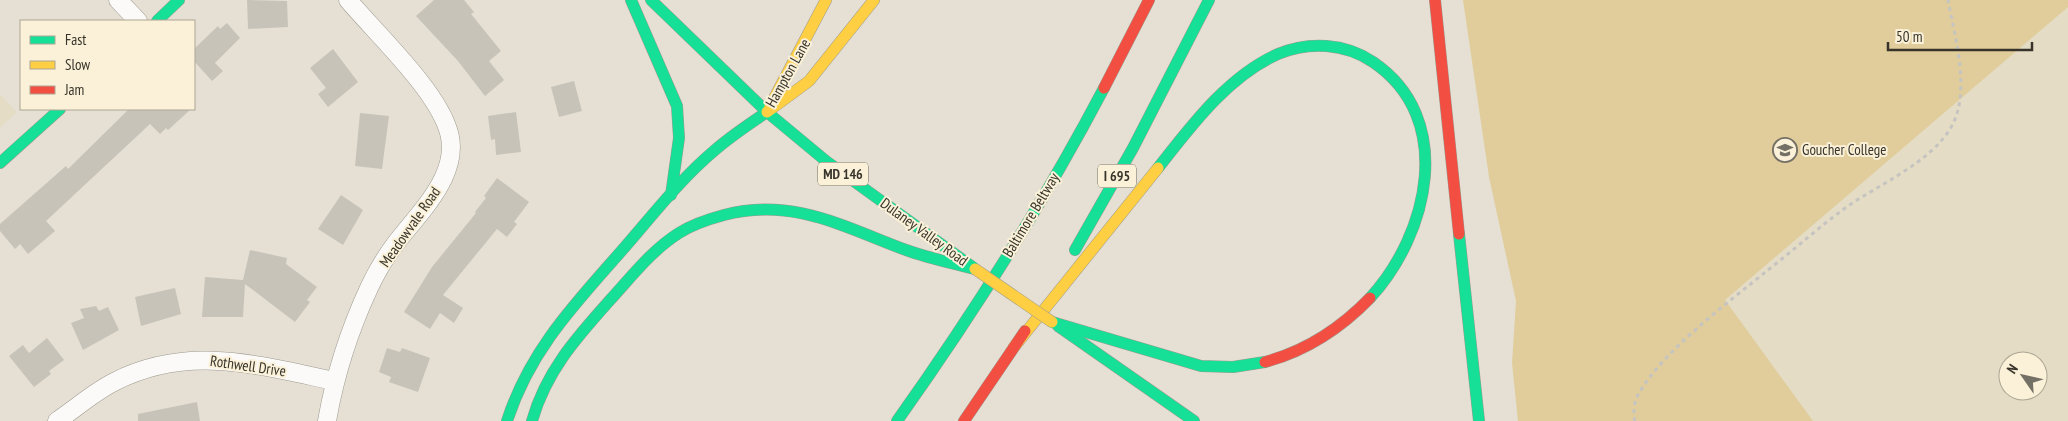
<svg xmlns="http://www.w3.org/2000/svg" width="2068" height="421" font-family="'PT Sans Narrow',sans-serif">
<style>
.built{fill:#e4dcc5;fill-rule:evenodd}
.green{fill:#e0cd9b}
.building{fill:#c7c3b9}
.lines{fill:none;stroke-linecap:round;stroke-linejoin:round}
.street-casing{stroke:#9e9a90;stroke-width:19}
.fast-casing{stroke:#9e9a90;stroke-width:12}
.slow-casing{stroke:#9e9a90;stroke-width:12}
.jam-casing{stroke:#9e9a90;stroke-width:12}
.path{stroke:#c6c4c0;stroke-width:3;stroke-dasharray:4 4;stroke-linecap:butt}
.street{stroke:#fbfaf8;stroke-width:18}
.fast{stroke:#16e098;stroke-width:11}
.slow{stroke:#ffcf43;stroke-width:11}
.jam{stroke:#f24e42;stroke-width:11}
.slow-bridge-casing{stroke:#a29b89;stroke-width:12;stroke-linecap:butt}
.slow-bridge{stroke:#ffcf43;stroke-width:11}
.labels{text-anchor:middle;stroke-width:4;stroke-linejoin:round;paint-order:stroke}
.shield{fill:#faf1d8;stroke:#726d5f;stroke-width:1}
.shield-label{font-size:14px;font-weight:bold;fill:#38342b}
.street-label{font-size:15px;fill:#38342b;stroke:#faf1d8}
.poi-label{font-size:15px;fill:#38342b;stroke:#faf1d8;text-anchor:start}
</style>
<rect width="100%" height="100%" fill="#e5e0d3"/>
<g class="built">
<path d="M2068 0V421H1536ZM2008 361H2038V391H2008Z"/>
<path d="M0 94 17 112 0 128Z"/>
</g>
<path class="green" d="M1463 0H2068V7L1725 300 1813 421H1518L1512 363 1516 301 1489 177Z"/>
<g class="building">
<path d="M247 0 287 1 288 27 248 29Z"/>
<path d="M434 0H464L474 12 471 14 501 51 489 61 504 80 485 96 458 61 416 16Z"/>
<path d="M227 23 240 38 215 63 223 71 212 81 194 61V49L218 26 220 29Z"/>
<path d="M333 49 358 82 328 107 318 94 326 88 310 68Z"/>
<path d="M574 81 582 111 559 117 551 87Z"/>
<path d="M129 109H191L168 130 166 128 160 134 150 124 46 221 55 231 28 254 20 244 15 249 0 231V224L66 166 68 169Z"/>
<path d="M516 112 521 152 496 155 495 139 491 140 488 116Z"/>
<path d="M360 113 389 116 382 169 355 166Z"/>
<path d="M497 178 529 202 514 222 517 224 507 237 497 229 443 295 463 308 454 323 440 313 430 329 404 312 432 267 476 213 475 212 486 198 484 196Z"/>
<path d="M341 195 363 210 343 245 318 229Z"/>
<path d="M250 250 287 258 286 264 317 287 307 300 310 302 295 322 245 284 243 317H202L205 277 243 280Z"/>
<path d="M175 288 181 314 141 326 135 297Z"/>
<path d="M96 306 99 311 108 307 119 330 83 350 71 323 84 318 80 309Z"/>
<path d="M47 338 64 360 49 371 51 374 34 387 9 356 23 345 29 353Z"/>
<path d="M387 348 400 352 402 348 430 358 418 392 389 382 391 377 379 372Z"/>
<path d="M197 402 200 421H138V414Z"/>
</g>
<g class="lines">
<defs>
<g id="street">
<path d="M118 0 138 21"/>
<path d="M57 421C76 408 94 392 114 382 188 344 258 365 334 381"/>
<path d="M327 421C335 375 349 331 369 288 376 273 386 256 396 243 421 210 466 170 446 124 430 84 377 34 348 0"/>
</g>
<g id="fast">
<path d="M631 0 677 106 679 138 671 195"/>
<path d="M651 0 767 112 826 161 974 268"/>
<path d="M157 21 179 0"/>
<path d="M0 163 60 109"/>
<path d="M1158 168C1191 126 1228 76 1278 54 1309 41 1345 43 1373 62 1456 118 1429 234 1370 298"/>
<path d="M1459 234 1479 421"/>
<path d="M1075 250 1133 148 1209 0"/>
<path d="M1052 322 1201 366 1233 367 1265 362"/>
<path d="M1058 326 1194 421"/>
<path d="M507 421C529 353 571 308 617 256 649 220 678 181 715 150 731 136 749 124 767 112"/>
<path d="M532 421C546 371 577 337 611 299 632 276 652 250 679 233 693 224 709 219 724 215 792 197 844 227 906 250 928 258 952 263 975 269"/>
<path d="M897 421C973 314 1043 204 1104 88"/>
</g>
<g id="slow">
<path d="M770 106 826 0"/>
<path d="M767 112 809 81 874 0"/>
<path d="M1014 347 1158 168"/>
</g>
<g id="jam">
<path d="M1435 0 1459 234"/>
<path d="M1104 88 1149 0"/>
<path d="M1265 362C1306 351 1340 329 1370 298"/>
<path d="M964 421 1025 331"/>
</g>
</defs>
<use href="#street" class="street-casing"/>
<use href="#fast" class="fast-casing"/>
<use href="#slow" class="slow-casing"/>
<use href="#jam" class="jam-casing"/>
<path class="path" d="M1635 421C1633 414 1634 402 1638 395 1662 351 1729 302 1768 270 1795 249 1820 226 1848 206 1880 184 1929 163 1950 129 1972 94 1955 38 1948 0"/>
<use href="#street" class="street"/>
<use href="#fast" class="fast"/>
<use href="#slow" class="slow"/>
<use href="#jam" class="jam"/>
<defs>
<path id="slow-bridge" d="M975 269 1052 322"/>
</defs>
<use href="#slow-bridge" class="slow-bridge-casing"/>
<use href="#slow-bridge" class="slow-bridge"/>
</g>
<defs>
<symbol id="university-ring" viewBox="-11 -11 22 22"><circle r="9.5" fill="#faf1d8" stroke="#757066" stroke-width="1.5"/><path d="M0-5L7-2L0 1L-7-2ZM-4 1L0 2.5L4 1V4Q0 6-4 4Z" fill="#757066"/></symbol>
</defs>
<g fill-rule="evenodd">
<use href="#university-ring" x="1771" y="136" width="28" height="28"/>
</g>
<g class="labels">
<g class="shield">
<rect x="818" y="162.5" width="50" height="23" rx="4"/>
<rect x="1098" y="164.5" width="38" height="23" rx="4"/>
</g>
<g class="shield-label">
<text x="843" y="179">MD 146</text>
<text x="1117" y="181">I 695</text>
</g>
<g class="street-label">
<text transform="translate(788 73) rotate(-61)" y="5">Hampton Lane</text>
<text transform="translate(1031 215) rotate(-59)" y="5">Baltimore Beltway</text>
<text transform="translate(410 227) rotate(-55)" y="5">Meadowvale Road</text>
<text transform="translate(924 232) rotate(36)" y="5">Dulaney Valley Road</text>
<text transform="translate(248 366) rotate(8)" y="5">Rothwell Drive</text>
</g>
<g class="poi-label">
<text x="1802" y="155">Goucher College</text>
</g>
</g>
<rect x="20" y="20" width="175" height="90" fill="#faf1d8" stroke="#aca593"/>
<rect x="30" y="36" width="25" height="8" fill="#16e098" stroke="#aca593"/>
<text x="65" y="45" font-size="15" fill="#38342b">Fast</text>
<rect x="30" y="61" width="25" height="8" fill="#ffcf43" stroke="#aca593"/>
<text x="65" y="70" font-size="15" fill="#38342b">Slow</text>
<rect x="30" y="86" width="25" height="8" fill="#f24e42" stroke="#aca593"/>
<text x="65" y="95" font-size="15" fill="#38342b">Jam</text>
<g transform="translate(2023 376) rotate(304)"><circle r="24" fill="#faf1d8" stroke="#aca593"/>
<path d="M0-4L9 19L0 12L-9 19Z" fill="#757066"/>
<text y="-8" font-size="14" font-weight="bold" text-anchor="middle" fill="#38342b">N</text>
</g>
<path d="M1888 42v8h144v-8" fill="none" stroke="#38342b" stroke-width="2.5"/>
<text x="1896" y="42" font-size="15" fill="#38342b" stroke="#faf1d8" stroke-width="4" paint-order="stroke">50 m</text>
</svg>
